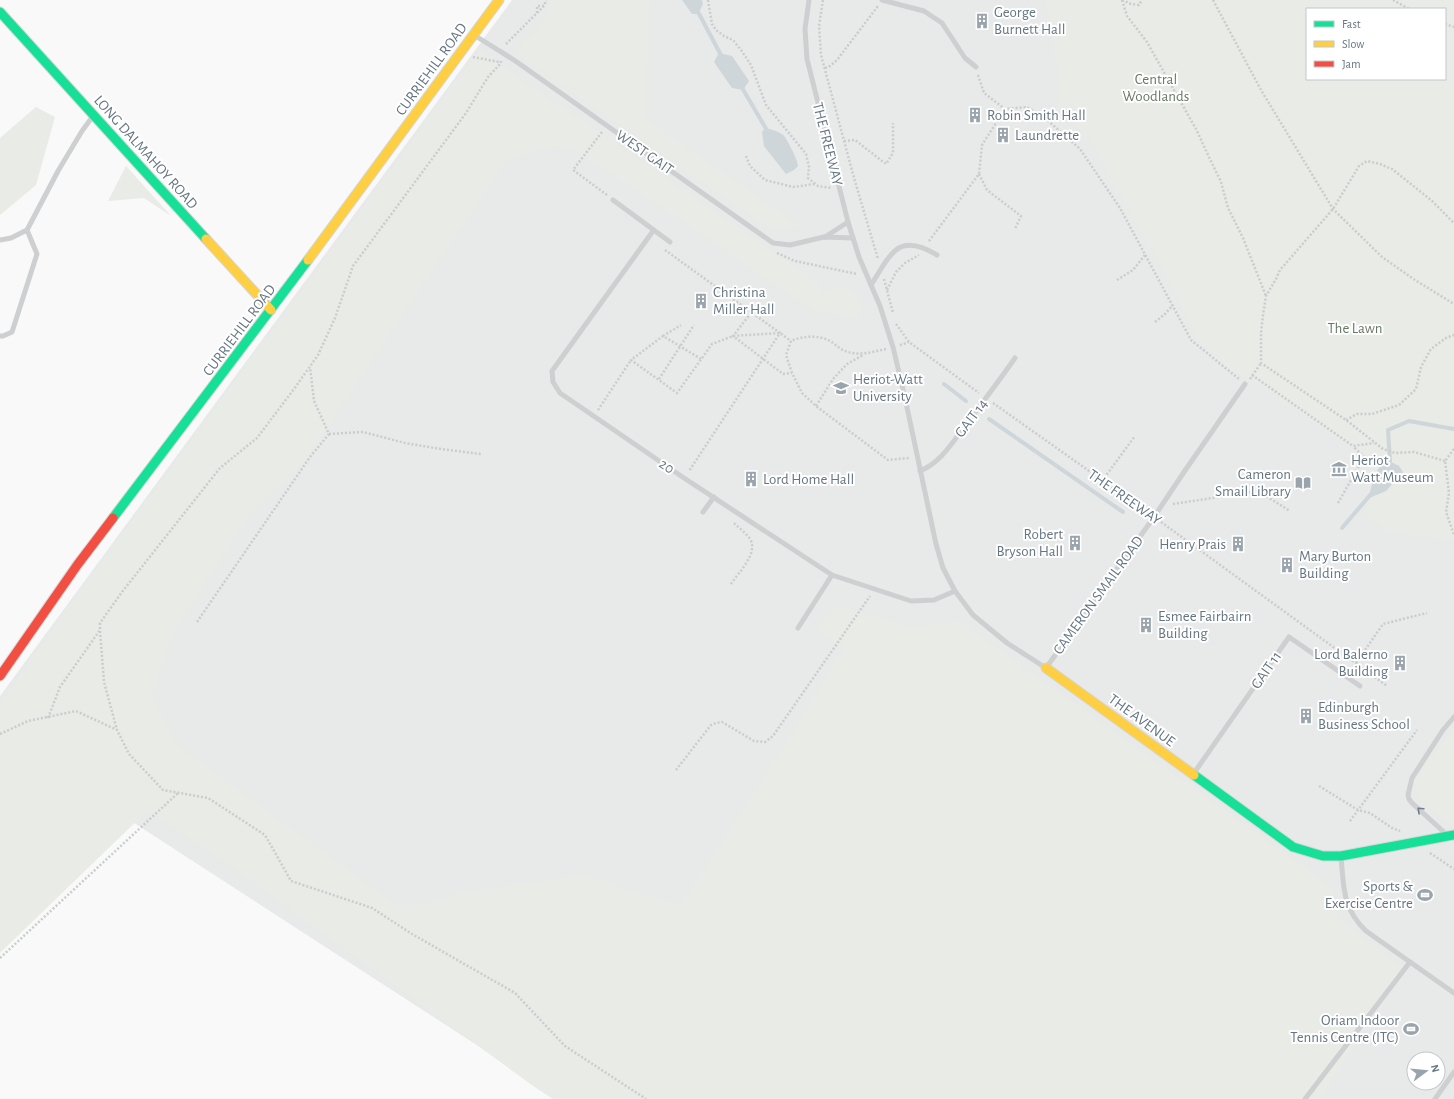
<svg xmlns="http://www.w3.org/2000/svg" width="1454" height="1099" font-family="'Alegreya Sans',sans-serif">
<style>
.built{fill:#e8e9e9;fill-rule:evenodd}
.green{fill:#e8ebe6;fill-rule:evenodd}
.water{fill:#ced6d9}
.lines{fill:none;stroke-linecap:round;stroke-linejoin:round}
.stream{stroke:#ced6d9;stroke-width:4}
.fast-casing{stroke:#d5d6d7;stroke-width:11}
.slow-casing{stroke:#d5d6d7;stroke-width:11}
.jam-casing{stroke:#d5d6d7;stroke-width:11}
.path{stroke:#cbcccd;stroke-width:2.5;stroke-dasharray:2 2;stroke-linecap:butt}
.lane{stroke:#cecfd0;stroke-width:5}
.fast{stroke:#16e098;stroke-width:9}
.slow{stroke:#ffcf43;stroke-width:9}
.jam{stroke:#f24e42;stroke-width:9}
.oneway{stroke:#707f8b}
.labels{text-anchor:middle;stroke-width:4;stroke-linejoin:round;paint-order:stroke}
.poi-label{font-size:15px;fill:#657683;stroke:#fff;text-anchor:start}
.street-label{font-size:15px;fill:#657683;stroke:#fff}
.park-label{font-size:15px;fill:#687a64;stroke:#fff}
</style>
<rect width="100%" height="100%" fill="#f9f9f9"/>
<path class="built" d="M512 0H1454V1099H560L0 736V696ZM1307 9H1445V79H1307ZM1414 1059H1438V1083H1414Z"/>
<g class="green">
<path d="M551 0H649L647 120 800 226 784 230 770 229 516 54 522 42 533 34 543 20Z"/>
<path d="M1045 0H1454V541L1390 533 1363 513 1389 471 1262 386 1224 365 1197 339 1167 277 1092 143 1057 109V67ZM1307 9H1445V79H1307Z"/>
<path d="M479 50 816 281 823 292 844 286 859 299V317L815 311 585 156 561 146 530 152 506 161 306 459 250 514 172 634 152 696 178 746 396 905 425 904 463 891 528 883 585 875 680 906 782 750 844 648 816 631 836 605 911 628 959 621 1332 887 1338 918 1404 970 1320 1099H553L536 1088 225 862 148 810 0 953V704L65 612Z"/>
<path d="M36 107 55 117 36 185 0 215V138Z"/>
<path d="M126 166 171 216 144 198 108 201Z"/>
<path d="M1452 729H1454V828L1419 800 1415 790 1416 778Z"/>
</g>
<g class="water">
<path d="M682 0H702L703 4 698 14H692Z"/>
<path d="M719 53 732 56 749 81 743 90 732 88 714 62Z"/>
<path d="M765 128C771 129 781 132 785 137 789 144 797 158 798 166L794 170 786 174 764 146 762 132Z"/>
<path d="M1385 459 1399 466 1403 472 1386 491 1369 498C1371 485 1376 469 1385 459Z"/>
</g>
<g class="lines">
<g class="stream">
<path d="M697 10 722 57"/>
<path d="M741 86 768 132"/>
<path d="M944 384 966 401"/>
<path d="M989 419 1123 512"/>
<path d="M1388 465 1390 461 1388 430 1409 421 1454 429"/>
<path d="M1342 528 1371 494"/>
</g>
<defs>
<g id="fast">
<path d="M0 12 206 239"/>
<path d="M113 518 308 260"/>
<path d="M1194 775 1293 847 1323 856H1341L1454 835"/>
</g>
<g id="slow">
<path d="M206 239 271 310"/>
<path d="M308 260 499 0"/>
<path d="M1046 668 1194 775"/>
</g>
<path id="jam" d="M0 676 78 564 113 518"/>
</defs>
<use href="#fast" class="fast-casing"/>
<use href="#slow" class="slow-casing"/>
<use href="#jam" class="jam-casing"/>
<g class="path">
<path d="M708 0 712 24 716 30 724 36 733 40 741 50 751 65 766 105 806 154 809 167 808 178 818 186 832 188"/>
<path d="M823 0 819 26 821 55 854 178 878 259"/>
<path d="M1122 0 1127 16 1147 42 1196 129 1209 157 1221 182 1228 208 1243 238 1266 296"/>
<path d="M1122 0 1131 4 1139 5 1142 0"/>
<path d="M1213 0 1261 90 1333 209 1382 257 1415 280 1454 304"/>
<path d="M1393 0 1409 9"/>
<path d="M537 13V6H544L546 0"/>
<path d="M1445 24 1454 27"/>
<path d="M506 44 544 6"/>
<path d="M473 57 499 62"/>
<path d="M825 68 830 66 837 60 878 6"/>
<path d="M978 75 984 93 1005 109 1027 107 1045 118 1080 149 1120 208 1191 340 1239 379"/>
<path d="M602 132 573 170 607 195"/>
<path d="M844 141 855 140 886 164 893 153V123"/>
<path d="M746 156 750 166 765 180 793 187 815 184"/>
<path d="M979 174 987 190 1021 216 1015 229"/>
<path d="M929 241 979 174 982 145 1005 109"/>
<path d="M665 250 780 333 689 471"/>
<path d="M777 253 795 261 857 274"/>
<path d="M884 279 893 313"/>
<path d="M1117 280 1133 270 1145 255"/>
<path d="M887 290 896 272 905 263 919 255"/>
<path d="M751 313 733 336 783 374 792 373"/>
<path d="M1155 322 1164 315 1173 305"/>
<path d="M896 324 909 342 979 393"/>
<path d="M663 336 681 325"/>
<path d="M900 345 909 342"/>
<path d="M886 349C872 352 857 357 843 350 838 348 833 342 828 340 817 335 802 336 791 341L786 355 792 373 802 393 816 406 888 460 909 458"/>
<path d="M701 359 663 336 631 360 677 393 712 344 733 336 780 333 791 341"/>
<path d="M1252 375 1353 446 1374 443"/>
<path d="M659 379 694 325"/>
<path d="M1250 379 1261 363"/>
<path d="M993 403 1147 512"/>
<path d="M816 406 833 379 847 364 863 355"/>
<path d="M598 410 631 360"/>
<path d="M1346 420 1357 414H1372L1399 405 1416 389 1421 367 1431 349 1446 338 1454 335"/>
<path d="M329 434 363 432 405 443 441 449 481 454"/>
<path d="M1454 449 1445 461 1449 493 1446 512 1454 535"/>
<path d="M1445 461 1414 452 1395 453 1383 449 1346 420 1261 363V333L1263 315 1266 296 1276 279 1280 270 1333 209 1359 166 1367 161 1380 164 1392 169 1432 201 1454 223"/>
<path d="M1102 481 1135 436"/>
<path d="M1338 503 1364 457 1354 447"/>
<path d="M1173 504 1258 491 1290 511"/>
<path d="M1161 522 1387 686"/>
<path d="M731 584C738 573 759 553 750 539 746 533 739 528 734 523"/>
<path d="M197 622 310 457 329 434 314 401 310 367"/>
<path d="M100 631 104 682 117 730"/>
<path d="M1356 663 1383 624 1427 613"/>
<path d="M48 718 60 687 100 630V623L122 592 220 468 257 438 294 389 318 355 335 318 353 266 466 113 488 77 501 63V61"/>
<path d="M0 734 28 721 76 711 117 730 129 754 163 790 208 798 265 835 291 881 372 908 412 934 515 993 565 1046 646 1099"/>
<path d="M676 770 711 725 716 723 722 722 754 741 765 742 773 736 870 596"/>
<path d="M1319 786 1358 810 1370 813 1392 828 1400 831"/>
<path d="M1350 821 1417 730"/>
<path d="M1430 853 1454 869"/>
<path d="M0 958 178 793"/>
</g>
<g class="lane">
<path d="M809 0 805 29 807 59 848 222 859 257 880 306 893 347 905 398 936 544 943 568 955 591 973 615 1007 643 1046 668 1154 517 1184 472 1245 384"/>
<path d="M882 0 924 11 942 23 965 58 976 67"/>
<path d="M474 35 514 60 606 125 773 243 790 245 824 237 853 238"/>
<path d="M613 200 670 242"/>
<path d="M653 231 552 371 553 382 560 393 684 478 832 575 911 601 934 600 955 591"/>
<path d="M825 237 848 222"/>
<path d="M0 240 11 238 27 230 58 171 82 131 93 116"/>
<path d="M871 285C891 254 898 231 937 255"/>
<path d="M0 336H3L12 332 37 254 27 230"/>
<path d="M920 471C941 462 952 443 965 426 982 403 999 381 1015 358"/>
<path d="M703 512 714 497"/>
<path d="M798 628 832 575"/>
<path d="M1194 773 1289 637 1360 686"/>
<path d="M1446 834 1412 803 1409 799 1408 795 1412 778 1443 730 1454 717"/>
<path d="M1341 857C1344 888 1342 908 1366 931L1454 993"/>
<path d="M1305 1099 1410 962"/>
<path d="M1435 1099 1454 1072"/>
</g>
<use href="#fast" class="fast"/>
<use href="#slow" class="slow"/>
<use href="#jam" class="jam"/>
</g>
<defs><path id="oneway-chevron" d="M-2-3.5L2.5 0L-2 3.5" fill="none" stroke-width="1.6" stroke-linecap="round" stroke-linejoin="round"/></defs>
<use class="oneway" href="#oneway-chevron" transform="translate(1420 810) rotate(-137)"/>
<defs>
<symbol id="building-bare" viewBox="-9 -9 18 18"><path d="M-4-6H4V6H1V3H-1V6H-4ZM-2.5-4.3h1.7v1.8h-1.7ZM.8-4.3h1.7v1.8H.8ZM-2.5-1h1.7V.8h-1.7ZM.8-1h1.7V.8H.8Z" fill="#99a4ac" stroke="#fff" stroke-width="2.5" paint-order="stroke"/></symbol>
<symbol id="university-bare" viewBox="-9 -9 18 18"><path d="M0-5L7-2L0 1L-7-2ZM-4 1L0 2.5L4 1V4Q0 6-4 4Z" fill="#99a4ac" stroke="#fff" stroke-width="2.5" paint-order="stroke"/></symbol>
<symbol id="museum-bare" viewBox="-9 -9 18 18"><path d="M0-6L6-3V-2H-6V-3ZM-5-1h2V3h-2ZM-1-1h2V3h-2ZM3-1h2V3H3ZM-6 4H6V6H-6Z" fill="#99a4ac" stroke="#fff" stroke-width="2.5" paint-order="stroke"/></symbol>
<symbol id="library-bare" viewBox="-9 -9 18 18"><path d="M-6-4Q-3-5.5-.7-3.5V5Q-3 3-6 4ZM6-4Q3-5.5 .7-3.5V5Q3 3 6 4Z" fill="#99a4ac" stroke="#fff" stroke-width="2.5" paint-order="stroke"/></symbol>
<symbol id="stadium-bare" viewBox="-9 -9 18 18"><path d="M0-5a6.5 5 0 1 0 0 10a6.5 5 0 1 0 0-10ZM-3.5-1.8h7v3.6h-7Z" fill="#99a4ac" stroke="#fff" stroke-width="2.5" paint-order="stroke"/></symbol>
</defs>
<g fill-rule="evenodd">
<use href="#building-bare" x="971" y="10" width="22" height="22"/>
<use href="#building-bare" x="964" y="104" width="22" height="22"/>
<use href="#building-bare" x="992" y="124" width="22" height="22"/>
<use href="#building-bare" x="690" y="290" width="22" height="22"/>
<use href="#university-bare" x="830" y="377" width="22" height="22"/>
<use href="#museum-bare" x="1328" y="458" width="22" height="22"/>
<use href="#building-bare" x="740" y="468" width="22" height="22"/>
<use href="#library-bare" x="1292" y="472" width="22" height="22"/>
<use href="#building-bare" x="1064" y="532" width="22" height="22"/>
<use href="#building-bare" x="1227" y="533" width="22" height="22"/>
<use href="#building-bare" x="1276" y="554" width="22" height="22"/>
<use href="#building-bare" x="1135" y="614" width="22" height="22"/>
<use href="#building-bare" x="1389" y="652" width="22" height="22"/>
<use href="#building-bare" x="1295" y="705" width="22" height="22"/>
<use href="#stadium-bare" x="1414" y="884" width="22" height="22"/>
<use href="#stadium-bare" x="1400" y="1018" width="22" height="22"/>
</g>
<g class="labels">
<g class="poi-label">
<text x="994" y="17">George<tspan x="994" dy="17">Burnett Hall</tspan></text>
<text x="987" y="120">Robin Smith Hall</text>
<text x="1015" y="140">Laundrette</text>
<text x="713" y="297">Christina<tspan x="713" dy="17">Miller Hall</tspan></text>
<text x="853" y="384">Heriot-Watt<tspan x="853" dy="17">University</tspan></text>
<text x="1351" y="465">Heriot<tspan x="1351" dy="17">Watt Museum</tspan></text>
<text x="1291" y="479" text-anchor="end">Cameron<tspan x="1291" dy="17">Smail Library</tspan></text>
<text x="763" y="484">Lord Home Hall</text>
<text x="1063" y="539" text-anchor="end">Robert<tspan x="1063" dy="17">Bryson Hall</tspan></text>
<text x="1226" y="549" text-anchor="end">Henry Prais</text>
<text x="1299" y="561">Mary Burton<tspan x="1299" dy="17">Building</tspan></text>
<text x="1158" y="621">Esmee Fairbairn<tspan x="1158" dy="17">Building</tspan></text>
<text x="1388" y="659" text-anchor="end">Lord Balerno<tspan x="1388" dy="17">Building</tspan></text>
<text x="1318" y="712">Edinburgh<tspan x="1318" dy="17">Business School</tspan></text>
<text x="1413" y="891" text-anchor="end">Sports &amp;<tspan x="1413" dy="17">Exercise Centre</tspan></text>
<text x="1399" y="1025" text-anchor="end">Oriam Indoor<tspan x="1399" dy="17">Tennis Centre (ITC)</tspan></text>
</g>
<g class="street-label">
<text transform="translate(431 69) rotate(-54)" y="5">CURRIEHILL ROAD</text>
<text transform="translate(828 144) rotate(76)" y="5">THE FREEWAY</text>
<text transform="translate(146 152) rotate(48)" y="5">LONG DALMAHOY ROAD</text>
<text transform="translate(645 152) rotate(35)" y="5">WEST GAIT</text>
<text transform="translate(239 330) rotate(-53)" y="5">CURRIEHILL ROAD</text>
<text transform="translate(971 418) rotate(-53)" y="5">GAIT 14</text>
<text transform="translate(667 466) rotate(34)" y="5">20</text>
<text transform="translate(1125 497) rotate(35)" y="5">THE FREEWAY</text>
<text transform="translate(1098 595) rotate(-54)" y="5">CAMERON SMAIL ROAD</text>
<text transform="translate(1266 670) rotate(-55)" y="5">GAIT 11</text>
<text transform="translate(1142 720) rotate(36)" y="5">THE AVENUE</text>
</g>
<g class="park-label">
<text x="1156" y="84">Central<tspan x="1156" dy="17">Woodlands</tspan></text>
<text x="1355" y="333">The Lawn</text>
</g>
</g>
<rect x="1306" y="8" width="140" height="72" fill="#ffffff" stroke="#c1c8cd"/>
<rect x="1314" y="21" width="20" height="6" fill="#16e098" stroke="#c1c8cd"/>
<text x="1342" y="28" font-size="12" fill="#657683">Fast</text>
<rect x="1314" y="41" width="20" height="6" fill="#ffcf43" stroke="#c1c8cd"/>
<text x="1342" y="48" font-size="12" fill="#657683">Slow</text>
<rect x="1314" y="61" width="20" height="6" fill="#f24e42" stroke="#c1c8cd"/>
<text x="1342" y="68" font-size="12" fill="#657683">Jam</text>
<g transform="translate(1426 1071) rotate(74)"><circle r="19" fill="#ffffff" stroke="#c1c8cd"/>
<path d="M0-3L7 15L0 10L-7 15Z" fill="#99a4ac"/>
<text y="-6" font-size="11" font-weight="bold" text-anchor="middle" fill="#657683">N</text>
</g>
</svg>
